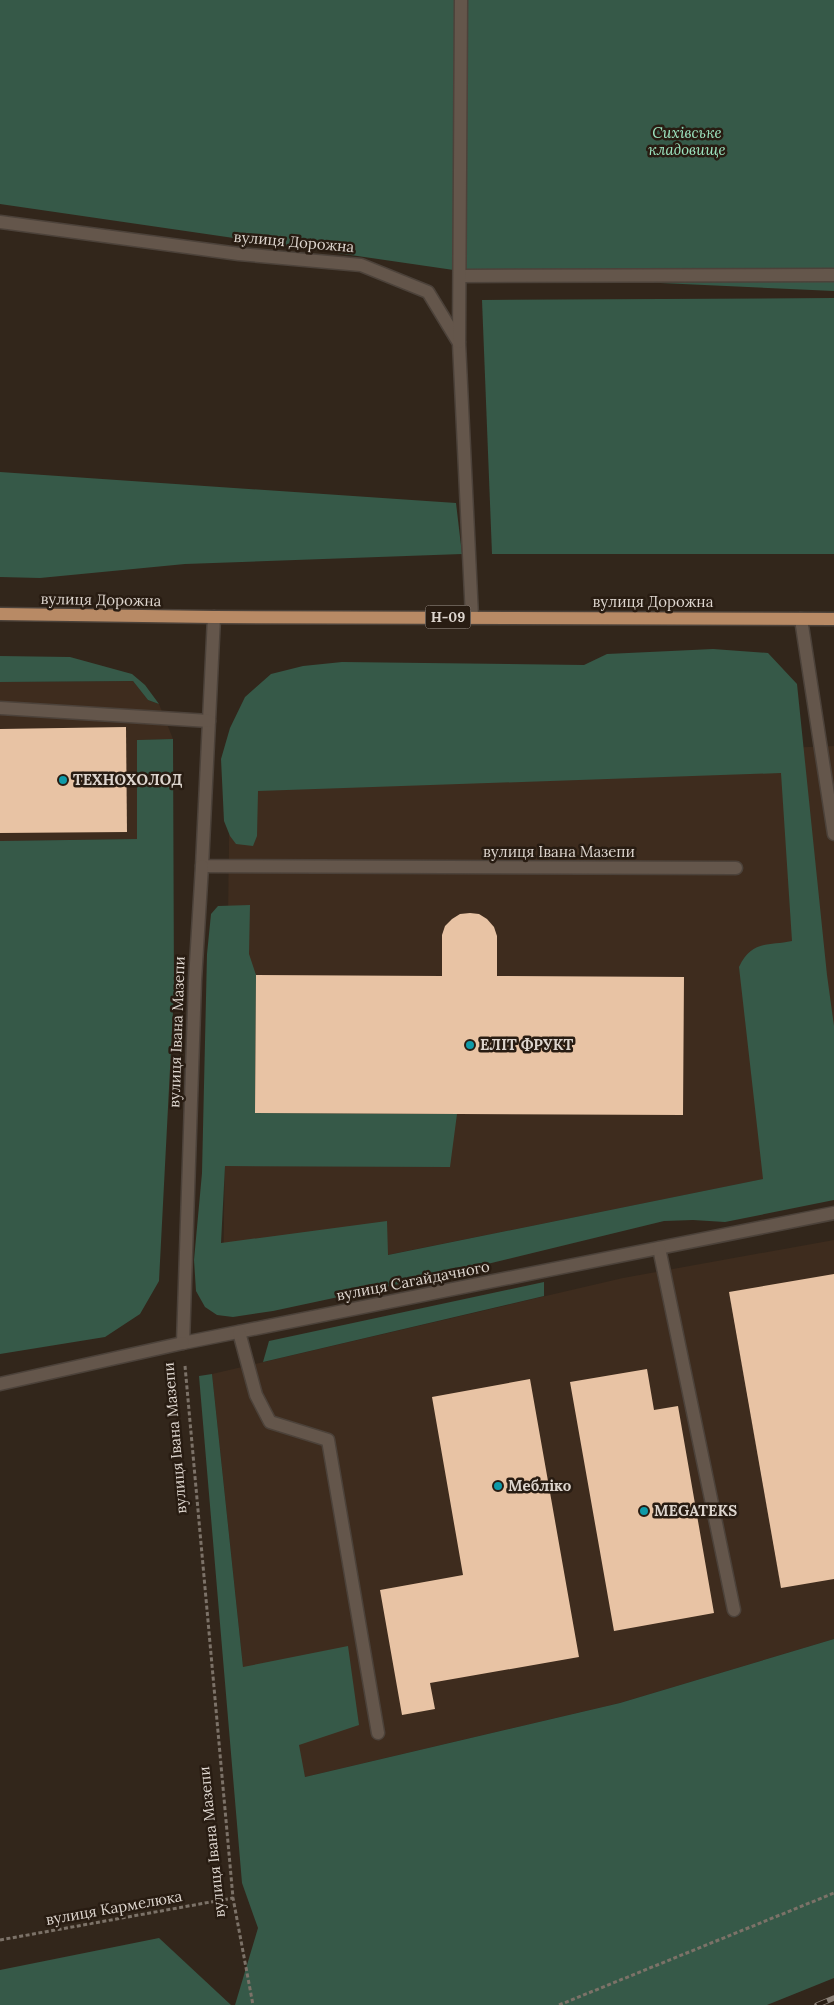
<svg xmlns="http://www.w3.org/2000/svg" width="834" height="2005" font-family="Lora,serif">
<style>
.built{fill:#3e2c1e}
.green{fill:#365948}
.building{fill:#e8c3a4}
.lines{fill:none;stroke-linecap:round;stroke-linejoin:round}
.service-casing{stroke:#4c423a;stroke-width:15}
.minor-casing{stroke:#4c423a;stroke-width:15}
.primary-casing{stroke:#4c423a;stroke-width:15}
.path{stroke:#7c7268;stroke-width:3;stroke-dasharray:4 2.5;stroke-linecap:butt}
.service{stroke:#64564b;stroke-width:12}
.minor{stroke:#64564b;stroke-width:12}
.primary{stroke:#b88a65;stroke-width:12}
.rail-casing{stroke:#8a8077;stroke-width:5.5}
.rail{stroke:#281c12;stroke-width:4;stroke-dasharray:11;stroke-linecap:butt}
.culture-dot{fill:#0f9aa8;stroke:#281c12;stroke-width:2}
.labels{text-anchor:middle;stroke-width:5;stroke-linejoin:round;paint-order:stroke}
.shield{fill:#281c12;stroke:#a79e96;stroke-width:1}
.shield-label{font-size:14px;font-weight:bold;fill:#ddd5ce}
.park-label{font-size:15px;font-style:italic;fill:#9de6c1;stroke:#281c12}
.street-label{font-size:15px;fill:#ddd5ce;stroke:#281c12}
.poi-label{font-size:15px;font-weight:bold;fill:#ddd5ce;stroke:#281c12;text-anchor:start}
</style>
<rect width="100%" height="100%" fill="#32261b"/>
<g class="built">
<path d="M133 681 148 700 159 704 173 739 137 740V839L0 841V682Z"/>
<path d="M834 746V1165L223 1288 230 769Z"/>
<path d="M834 1240V1639L620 1703 305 1777 243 1667 212 1374 623 1278Z"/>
</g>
<g class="green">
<path d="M0 0H834V291L488 275 0 204Z"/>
<path d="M834 298V554H492L482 300Z"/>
<path d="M0 472 456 503 462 554 185 564 40 578 0 577Z"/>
<path d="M713 649 768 653 797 684 827 975 834 1026V1200L725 1222 693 1220 664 1221 446 1274 273 1311 233 1317 217 1315 205 1307 196 1291 194 1260 202 1173 207 954 211 914 218 906 250 905 249 954 256 975 255 1113 457 1114 450 1167 225 1166 221 1243 387 1221 388 1255 763 1179 739 967C752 940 768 946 792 941L781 773 258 791 257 836 253 846 236 844 230 836 224 821 221 759 230 728 245 697 271 674 303 666 342 662 584 665 607 654Z"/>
<path d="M0 656 70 657 132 674 145 685 159 704 148 700 133 681 0 682Z"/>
<path d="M173 739 174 992 159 1281 140 1314 105 1337 0 1354V841L137 839V740Z"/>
<path d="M544 1282V1296L263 1362 269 1341Z"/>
<path d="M212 1374 243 1667 348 1646 359 1725 299 1745 305 1777 620 1703 834 1639V1978L767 2005H235L258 1928 242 1883 199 1376Z"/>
<path d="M159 1938 231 2005H0V1970Z"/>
</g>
<g class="building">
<path d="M126 727 127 832 0 833V729Z"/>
<path d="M470 913 479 914 487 919 494 927 497 936V976L684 977 683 1115 255 1113 256 975 442 976V935L445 926 452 919 460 914Z"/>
<path d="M834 1274V1579L781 1588 729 1292Z"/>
<path d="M647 1369 654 1410 678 1406 714 1613 614 1631 570 1382Z"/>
<path d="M530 1379 579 1657 430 1683 435 1709 402 1715 380 1590 463 1575 432 1397Z"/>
</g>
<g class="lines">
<defs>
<g id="service">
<path d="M0 222 239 254 361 265 428 292 459 343 472 617"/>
<path d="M460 276 834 275"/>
<path d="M459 342 461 0"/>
<path d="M214 617 202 866 736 868"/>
<path d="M801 619 834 834"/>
<path d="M0 708 209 721"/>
<path d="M202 866 195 980 183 1343 834 1213"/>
<path d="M659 1248 734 1610"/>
<path d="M239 1332 256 1395 270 1422 328 1440 378 1733"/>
</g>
<path id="minor" d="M0 1384 183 1343"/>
<path id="primary" d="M0 614 214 617 834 619"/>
</defs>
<use href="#service" class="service-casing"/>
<use href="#minor" class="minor-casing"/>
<use href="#primary" class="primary-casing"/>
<g class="path">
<path d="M185 1366 233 1898 253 2005"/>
<path d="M0 1940 233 1898"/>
<path d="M559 2005 834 1893"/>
</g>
<use href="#service" class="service"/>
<use href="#minor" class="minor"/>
<use href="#primary" class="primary"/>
<defs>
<path id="rail" d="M817 2005 834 1998"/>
</defs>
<use href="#rail" class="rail-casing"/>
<use href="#rail" class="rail"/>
</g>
<g class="culture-dot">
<circle cx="63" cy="780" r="5"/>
<circle cx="470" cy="1045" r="5"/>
<circle cx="498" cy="1486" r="5"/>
<circle cx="644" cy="1511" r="5"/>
</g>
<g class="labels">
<rect class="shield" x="425.5" y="605.5" width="45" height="23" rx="4"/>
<g class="shield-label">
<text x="448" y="622">Н-09</text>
</g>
<g class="park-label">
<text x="687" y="138">Сихівське<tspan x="687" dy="17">кладовище</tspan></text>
</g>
<g class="street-label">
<text transform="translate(294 242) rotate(5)" y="5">вулиця Дорожна</text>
<text transform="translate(101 600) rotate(1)" y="5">вулиця Дорожна</text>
<text x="653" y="607">вулиця Дорожна</text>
<text x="559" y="857">вулиця Івана Мазепи</text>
<text transform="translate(177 1032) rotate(-88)" y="5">вулиця Івана Мазепи</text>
<text transform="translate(413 1281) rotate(-11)" y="5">вулиця Сагайдачного</text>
<text transform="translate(175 1438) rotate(-95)" y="5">вулиця Івана Мазепи</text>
<text transform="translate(212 1842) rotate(-96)" y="5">вулиця Івана Мазепи</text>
<text transform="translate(114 1908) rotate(-10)" y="5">вулиця Кармелюка</text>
</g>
<g class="poi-label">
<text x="73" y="785">ТЕХНОХОЛОД</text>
<text x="480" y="1050">ЕЛІТ ФРУКТ</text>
<text x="508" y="1491">Мебліко</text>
<text x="654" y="1516">MEGATEKS</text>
</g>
</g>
</svg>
